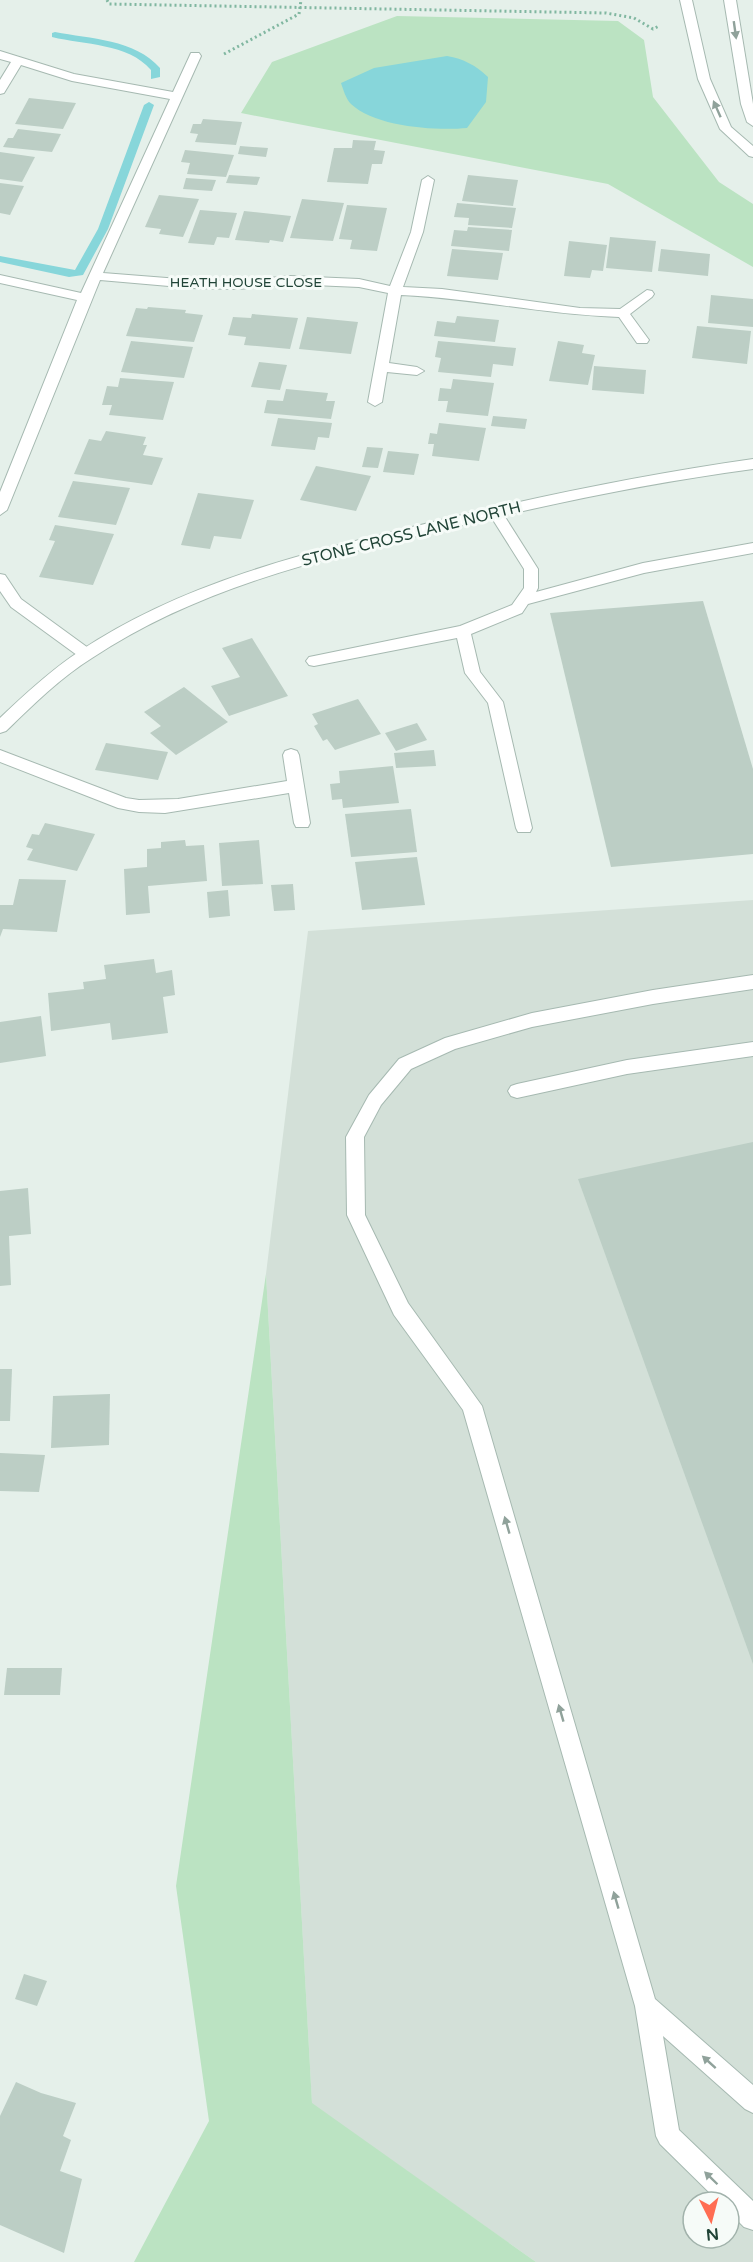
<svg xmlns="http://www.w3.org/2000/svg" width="753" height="2262" font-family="'Varela Round',sans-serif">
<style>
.built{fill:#d3e0d8;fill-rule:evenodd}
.green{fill:#bbe3c2}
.water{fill:#87d6da}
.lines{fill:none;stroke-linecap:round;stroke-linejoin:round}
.stream{fill:#87d6da;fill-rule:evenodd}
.building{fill:#bccec5}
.service-casing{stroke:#a6b9b1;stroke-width:2}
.minor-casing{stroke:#a6b9b1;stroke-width:2}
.tertiary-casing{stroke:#a6b9b1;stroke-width:2}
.path{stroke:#81b7a1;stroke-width:3;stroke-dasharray:2 3;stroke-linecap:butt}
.service{fill:#fff;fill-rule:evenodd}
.minor{fill:#fff;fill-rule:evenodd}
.tertiary{fill:#fff;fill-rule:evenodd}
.oneway{fill:#90a29b}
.labels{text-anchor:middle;stroke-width:6;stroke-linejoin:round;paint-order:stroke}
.far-street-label{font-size:14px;fill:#214437;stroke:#f6fbf8}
.street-label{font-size:16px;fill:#214437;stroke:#f6fbf8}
</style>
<rect width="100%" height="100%" fill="#e5f0ea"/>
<path class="built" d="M753 900V2262H536L312 2104 266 1274 308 931ZM693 2202H729V2238H693Z"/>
<g class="green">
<path d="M397 16 618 21 644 40 653 97 719 182 753 204V267L608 184 241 113 272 62Z"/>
<path d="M266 1274 312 2103 536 2262H134L209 2121 176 1886Z"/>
</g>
<path class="water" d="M447 56C464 59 475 65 488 77L486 102 467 128C436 131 375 127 351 104 346 99 343 89 341 83L374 68Z"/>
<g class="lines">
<g class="stream">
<path d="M55 32C90 39 135 39 160 68V77L151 79V70C128 43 84 45 52 37V33Z"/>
<path d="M149 102 154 105 108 229 83 275 69 277 0 262V256L75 270 98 229 144 105Z"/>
</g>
</g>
<g class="building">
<path d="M29 98 76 103 63 129 15 124Z"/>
<path d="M203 119 242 122 236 145 195 142 198 134 190 133 193 124H201Z"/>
<path d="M18 129 61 134 52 152 3 147 8 138H13Z"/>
<path d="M353 140 376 141 374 150 385 151 382 164H372L368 184 327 182 334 148H352Z"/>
<path d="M240 146 268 148 266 157 238 154Z"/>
<path d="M185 150 234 155 226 177 187 174 190 163 181 162Z"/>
<path d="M0 152 35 157 22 182 0 179Z"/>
<path d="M229 175 260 177 257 185 226 183Z"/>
<path d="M468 175 518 180 513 206 462 201Z"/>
<path d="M186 178 216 180 212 191 183 189Z"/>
<path d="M0 183 24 186 10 215 0 213Z"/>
<path d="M159 195 199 199 183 237 159 234 161 229 145 227Z"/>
<path d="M302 199 344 203 333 241 290 238Z"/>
<path d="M457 203 516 208 512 228 468 225 469 218 454 217Z"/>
<path d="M347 205 387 208 377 251 350 249 352 240 339 239Z"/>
<path d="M200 210 237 213 229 238 217 237 214 245 188 243Z"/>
<path d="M244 211 291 216 283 242 270 240 269 243 235 240Z"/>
<path d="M468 227 512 230 509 251 451 246 454 230 467 231Z"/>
<path d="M610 237 656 241 652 272 606 268Z"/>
<path d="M569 241 607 245 603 271 592 270 590 278 564 276Z"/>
<path d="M452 249 503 253 498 280 447 276Z"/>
<path d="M661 249 710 254 708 276 658 271Z"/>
<path d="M711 295 753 299V327L708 323Z"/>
<path d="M148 307 186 310 185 313 203 315 194 342 126 336 136 308 147 309Z"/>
<path d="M252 314 298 318 290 349 244 345 246 337 228 335 233 317 251 318Z"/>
<path d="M457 316 499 320 495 342 434 336 437 321 455 323Z"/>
<path d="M307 317 358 322 351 354 299 349Z"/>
<path d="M697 326 751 331 747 364 692 358Z"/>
<path d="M131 341 193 347 184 378 121 372Z"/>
<path d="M438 341 516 348 513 366 493 364 491 377 438 372 441 358 435 357Z"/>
<path d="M558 341 584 345 582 353 595 355 588 385 549 381Z"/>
<path d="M259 362 287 365 280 390 251 387Z"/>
<path d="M594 366 646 370 644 394 592 390Z"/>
<path d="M120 378 174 382 163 420 109 415 112 405H102L107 386 118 387Z"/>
<path d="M453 379 494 383 488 416 446 412 448 401H438L440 388 451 389Z"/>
<path d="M286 389 328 393 326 401H335L331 419 264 413 267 400 283 401Z"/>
<path d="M493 416 527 419 525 429 491 426Z"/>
<path d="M278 418 332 423 329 438 318 437 315 450 271 446Z"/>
<path d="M439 423 486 428 479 461 432 456 434 444H428L430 433 437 434Z"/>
<path d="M106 431 146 437 143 445H147L143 455 163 458 152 485 74 474 89 439 101 441Z"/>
<path d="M367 447 383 448 378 468 362 467Z"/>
<path d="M388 451 419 454 414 475 383 472Z"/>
<path d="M316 466 371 476 356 511 300 500Z"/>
<path d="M73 481 130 488 116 525 58 517Z"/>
<path d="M198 493 254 500 241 539 214 536 210 549 181 545Z"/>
<path d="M55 525 114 534 93 585 39 577 55 541 49 540Z"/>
<path d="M703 601 753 769V854L611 867 550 613Z"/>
<path d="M252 638 288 696 229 716 211 686 240 677 222 648Z"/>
<path d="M184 687 228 722 176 755 150 733 161 726 144 712Z"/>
<path d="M358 699 381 734 335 750 327 739 323 741 314 726 318 724 312 714Z"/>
<path d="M417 723 427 740 396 751 385 733Z"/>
<path d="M106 743 168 752 158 780 95 770Z"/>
<path d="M434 750 436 766 396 768 394 753Z"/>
<path d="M393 766 399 803 343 808 342 799 332 800 330 784 340 783 339 771Z"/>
<path d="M411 809 417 852 351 857 345 814Z"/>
<path d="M45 823 95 834 77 871 27 860 33 849 26 847 32 834 39 835Z"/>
<path d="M185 840 186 846 204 845 207 881 148 886 150 913 126 915 124 869 147 867V849L161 848V842Z"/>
<path d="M259 840 263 884 222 886 219 843Z"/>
<path d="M417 857 425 905 362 910 355 862Z"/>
<path d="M19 879 66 880 57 932 3 929 0 937V905H13Z"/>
<path d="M293 884 295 910 274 911 271 885Z"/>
<path d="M228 890 230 916 209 918 207 892Z"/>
<path d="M154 959 156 973 172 970 175 995 163 997 168 1033 112 1040 110 1023 51 1031 48 993 84 989 83 982 106 979 104 965Z"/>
<path d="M41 1016 46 1056 0 1063V1022Z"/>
<path d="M753 1142V1664L578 1179Z"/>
<path d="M28 1188 31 1234 9 1236 11 1285 0 1286V1191Z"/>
<path d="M0 1369H12L10 1421H0Z"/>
<path d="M110 1394 109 1445 51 1448 53 1396Z"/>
<path d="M0 1453 45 1455 39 1492 0 1491Z"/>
<path d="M7 1668H62L60 1695H4Z"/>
<path d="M24 1974 47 1981 37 2006 15 1999Z"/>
<path d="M16 2082 41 2093 76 2103 63 2136 71 2140 60 2171 82 2179 64 2253 0 2225V2116Z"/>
</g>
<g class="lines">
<defs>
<g id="service">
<path d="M495 507 500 509 538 569V588L536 592 643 563 753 543V553L644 573 528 604 522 613 471 634 480 672 503 702 532 828 530 832H518L516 828 488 703 465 673 457 638 314 666 309 665 306 661 309 657 314 656 460 626 512 605 524 588V569L488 512Z"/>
<path d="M753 975V989L653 1004 532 1027 455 1049 411 1069 381 1105 364 1137 365 1215 408 1303 482 1406 655 1999 753 2085V2113L745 2109 663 2036 679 2130 753 2201V2230L744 2227 729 2212V2202H719L660 2144 656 2136 635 2006 463 1410 394 1315 347 1215 346 1137 369 1095 399 1059 445 1038 532 1013 653 990Z"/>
<path d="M753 1042V1056L627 1074 517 1098 511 1096 508 1091 511 1086 517 1084 627 1060Z"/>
</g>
<g id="minor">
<path d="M0 51 74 74 173 92 191 53H199L201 56 103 273 192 280 239 281 290 276 359 279 390 286 411 232 422 180 428 176 434 180 423 232 403 287 442 289 580 308 620 309 647 290 652 291 654 294 652 297 630 314 649 340 647 343H637L619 317C546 315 474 298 401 295L389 363 417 367 424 371 417 375 387 372 382 402 375 406 368 402 388 293 359 287 290 284 239 289 192 288 100 280 7 510 0 515V492L77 300 0 283V275L81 293 170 99 72 81 21 65 4 93 0 94V80L11 62 0 59Z"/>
<path d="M0 574 5 575 21 599 91 650 94 654 91 658H81L11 607 0 591Z"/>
<path d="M291 749 297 751 299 755 310 823 308 827H296L294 823 289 793 165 813 139 812 118 808 0 762V750L126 798 139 800 178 799 287 781 283 755 285 751Z"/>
</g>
<g id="tertiary">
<path d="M680 0H692L710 79 731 127 753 146V157L749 156 720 129 698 79Z"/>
<path d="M724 0H736L753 104V126L747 122 741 104Z"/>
<path d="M753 459V469C649 483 548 504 447 529 324 558 199 587 92 658 60 678 33 705 6 731L0 733V718C25 694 51 670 80 651 188 579 317 550 441 520 545 495 648 474 753 459Z"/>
</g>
</defs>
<use href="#service" class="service-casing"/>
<use href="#minor" class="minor-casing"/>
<use href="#tertiary" class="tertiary-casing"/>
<g class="path">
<path d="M107 0 109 4 606 13 634 18 653 29 659 26"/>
<path d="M224 54 299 14 301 0"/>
</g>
<use href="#service" class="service"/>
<use href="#minor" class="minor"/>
<use href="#tertiary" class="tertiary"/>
</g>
<defs><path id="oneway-solid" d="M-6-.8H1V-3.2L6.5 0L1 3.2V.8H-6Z" transform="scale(1.5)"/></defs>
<g class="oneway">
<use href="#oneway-solid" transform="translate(735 30) rotate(82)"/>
<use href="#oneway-solid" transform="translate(717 109) rotate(-114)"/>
<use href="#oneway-solid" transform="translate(507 1525) rotate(-106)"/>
<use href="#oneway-solid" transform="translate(561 1713) rotate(-106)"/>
<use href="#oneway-solid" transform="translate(616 1900) rotate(-106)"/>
<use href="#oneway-solid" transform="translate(709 2062) rotate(-138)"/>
<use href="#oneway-solid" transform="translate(711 2178) rotate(-136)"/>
</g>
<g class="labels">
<g class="far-street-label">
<text x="246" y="287">HEATH HOUSE CLOSE</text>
</g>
<g class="street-label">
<text transform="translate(411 533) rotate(-14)" y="6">STONE CROSS LANE NORTH</text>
</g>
</g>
<g transform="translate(711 2220) rotate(174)"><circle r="28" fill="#f6fbf8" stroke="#a1b2ab" stroke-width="1.5"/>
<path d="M0-4.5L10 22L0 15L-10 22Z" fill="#ff6d53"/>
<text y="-9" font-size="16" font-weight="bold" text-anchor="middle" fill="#214437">N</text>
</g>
</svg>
